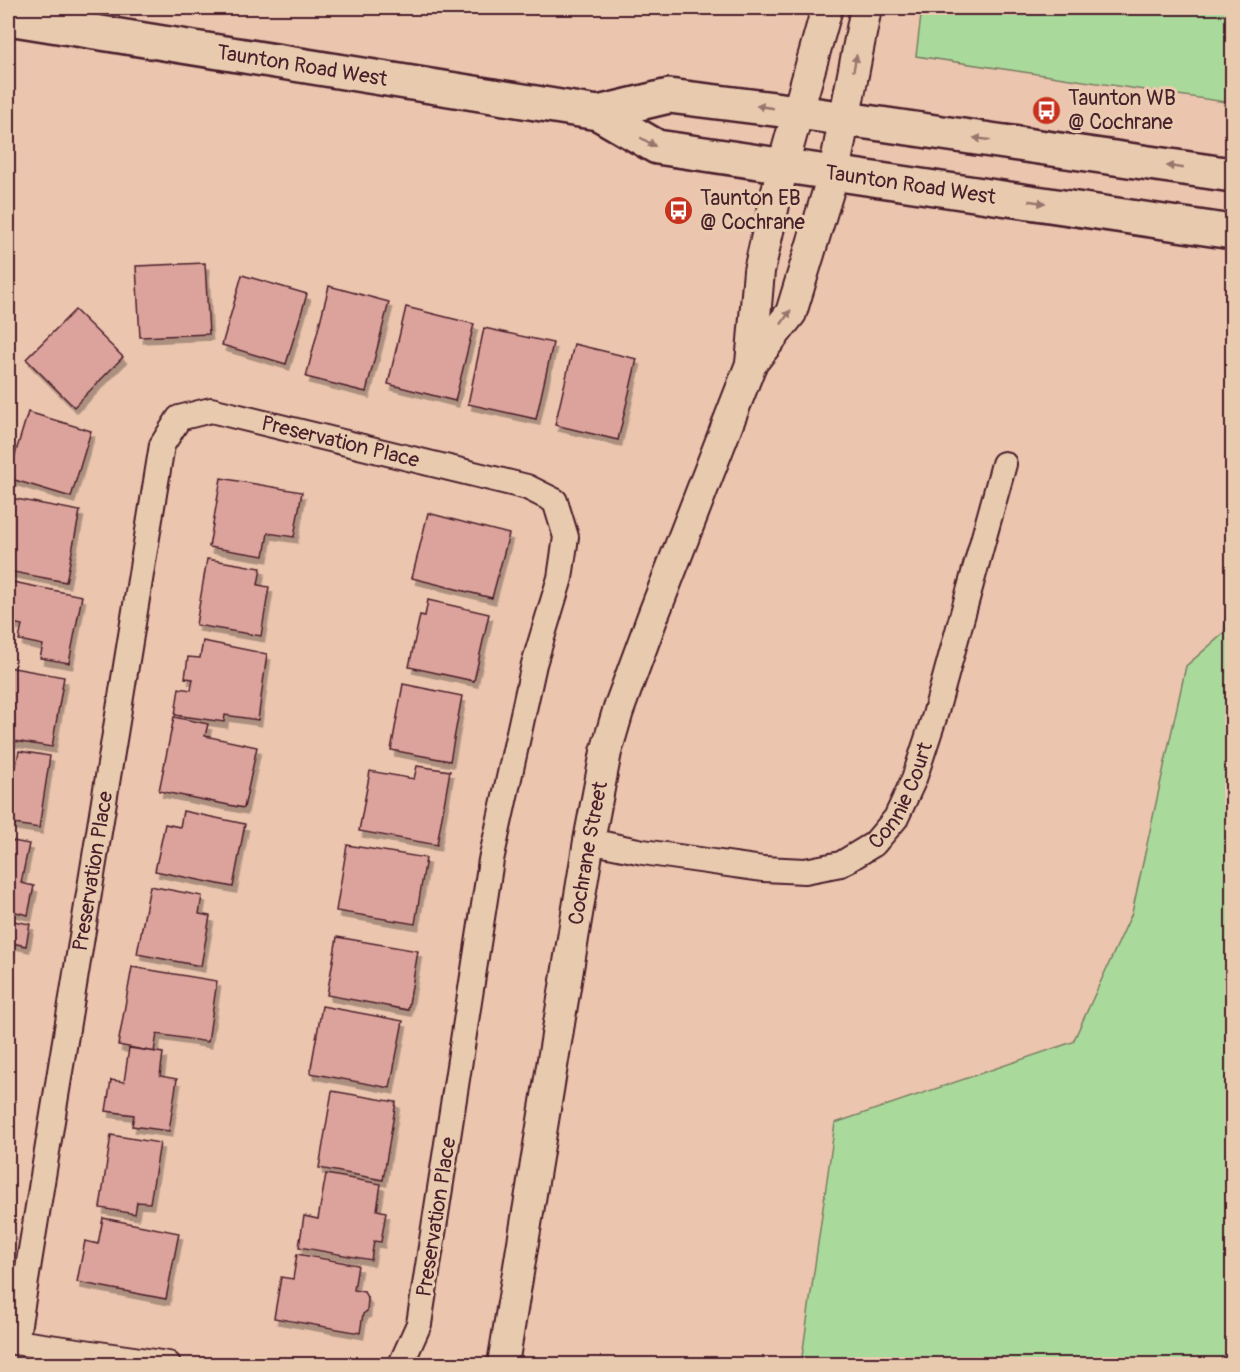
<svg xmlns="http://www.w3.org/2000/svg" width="1240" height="1372" font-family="Pangolin,sans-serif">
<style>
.green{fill:#aada9b;stroke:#7a7c63;stroke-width:1.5}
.building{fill:#dba39b;stroke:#4a1f2b;stroke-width:1.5;filter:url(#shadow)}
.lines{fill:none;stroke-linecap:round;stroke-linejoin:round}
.minor-casing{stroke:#4a1f2b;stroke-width:28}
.tertiary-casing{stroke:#4a1f2b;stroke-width:34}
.secondary-casing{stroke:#4a1f2b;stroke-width:38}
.minor{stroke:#e8cbaf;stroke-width:24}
.tertiary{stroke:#e8cbaf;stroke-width:30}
.secondary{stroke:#e8cbaf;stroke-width:33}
.oneway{fill:#99756d}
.labels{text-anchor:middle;stroke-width:6;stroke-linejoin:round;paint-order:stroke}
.street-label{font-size:21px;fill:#4a1f2b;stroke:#e8cbaf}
.poi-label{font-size:21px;fill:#4a1f2b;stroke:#e8cbaf;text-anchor:start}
</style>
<defs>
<filter id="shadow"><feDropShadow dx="3.5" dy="6" stdDeviation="0" flood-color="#0004"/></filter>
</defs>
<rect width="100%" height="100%" fill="#ebc5ae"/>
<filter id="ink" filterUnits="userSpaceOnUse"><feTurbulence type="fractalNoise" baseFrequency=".0167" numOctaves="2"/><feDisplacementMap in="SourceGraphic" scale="12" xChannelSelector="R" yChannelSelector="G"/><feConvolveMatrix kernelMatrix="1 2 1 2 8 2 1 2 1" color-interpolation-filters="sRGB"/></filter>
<g filter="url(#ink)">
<g class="green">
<path d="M922 8H1232V103L916 56Z"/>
<path d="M1232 566V1364H801L835 1123 1073 1042 1132 913 1186 666 1224 633Z"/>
</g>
<g class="building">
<path d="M205 263 209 334 140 337 136 266Z"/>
<path d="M242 275 307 294 286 364 222 345Z"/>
<path d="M329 286 389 302 366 392 306 377Z"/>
<path d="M406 307 474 324 455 401 388 384Z"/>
<path d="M75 310 123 357 74 407 26 359Z"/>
<path d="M484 328 553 343 536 419 468 404Z"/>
<path d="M574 344 637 359 618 440 555 425Z"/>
<path d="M28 412 91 431 71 497 8 478Z"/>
<path d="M221 478 302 492 294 537 268 533 264 556 209 547Z"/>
<path d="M11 498 80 511 66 582 8 571V515Z"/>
<path d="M428 513 509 534 492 598 412 578Z"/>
<path d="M207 559 261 568 258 585 269 587 261 636 196 625Z"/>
<path d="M8 581 82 596 69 663 40 658 43 645 19 640 22 625 8 622Z"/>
<path d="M428 600 489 614 474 681 409 667 420 615 425 616Z"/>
<path d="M203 641 267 654 258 720 225 715 224 722 175 715 179 688 191 690 193 679 185 678 188 657 200 658Z"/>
<path d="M8 667 64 677 52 747 8 740Z"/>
<path d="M403 684 462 696 450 761 391 750Z"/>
<path d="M174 717 208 724 205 736 257 747 244 808 159 791Z"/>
<path d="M19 751 50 756 39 828 8 823V765L16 766Z"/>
<path d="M417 766 450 771 437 845 359 831 370 771 414 779Z"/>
<path d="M183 811 245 824 233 887 155 871 165 824 180 827Z"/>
<path d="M8 840 29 844 21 883 34 886 28 915 8 910Z"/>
<path d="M347 845 426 858 415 924 336 911Z"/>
<path d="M150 886 202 896 199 914 210 916 201 966 137 954Z"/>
<path d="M8 920 30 924 26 946 12 943 8 967Z"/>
<path d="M337 937 418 951 408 1010 327 995Z"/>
<path d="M132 967 217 981 208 1042 157 1034 154 1052 118 1045Z"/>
<path d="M322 1006 403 1021 390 1088 310 1073Z"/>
<path d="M129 1048 163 1053 160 1076 177 1079 169 1131 132 1126 134 1115 106 1111 111 1080 124 1082Z"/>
<path d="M332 1091 396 1102 383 1180 319 1168Z"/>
<path d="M111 1135 160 1143 150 1203 137 1202 135 1214 100 1208Z"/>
<path d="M326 1174 381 1184 377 1210 386 1212 381 1242 374 1241 371 1260 299 1247 304 1216 318 1219Z"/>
<path d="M103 1218 179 1233 166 1299 77 1282 85 1241 98 1244Z"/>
<path d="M297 1254 358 1265 354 1290 364 1292 368 1299 367 1311 363 1314 360 1333 274 1318 281 1277 293 1279Z"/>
</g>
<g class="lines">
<defs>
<g id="minor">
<path id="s1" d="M589 841 643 852 763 869 805 871 841 864 874 844 896 818 914 779 935 715 1004 464"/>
<path d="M8 1341 168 1364"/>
<path id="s2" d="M16 1342 162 445 179 418 211 410 527 487 555 501 566 537 560 578 534 664 491 860 419 1324 401 1364"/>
</g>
<g id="tertiary">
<path d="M751 364 791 313 834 172 866 8"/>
<path id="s3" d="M503 1364 589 841 606 752 618 711 653 616 751 364 759 271 783 165 827 8"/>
</g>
<g id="secondary">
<path id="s4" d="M8 18 598 113 657 147 1232 232"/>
<path d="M598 113 669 96 798 112 1232 175"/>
</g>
</defs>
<use href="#minor" class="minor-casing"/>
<use href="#tertiary" class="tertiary-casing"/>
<use href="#secondary" class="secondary-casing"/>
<use href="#minor" class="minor"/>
<use href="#tertiary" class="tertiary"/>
<use href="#secondary" class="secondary"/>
</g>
<defs><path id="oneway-solid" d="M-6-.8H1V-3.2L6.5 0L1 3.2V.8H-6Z" transform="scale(1.5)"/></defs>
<g class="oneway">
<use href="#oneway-solid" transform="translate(855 63) rotate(-79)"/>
<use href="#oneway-solid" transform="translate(765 107) rotate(-172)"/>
<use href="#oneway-solid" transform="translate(982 139) rotate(-172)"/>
<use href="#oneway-solid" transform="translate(648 142) rotate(30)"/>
<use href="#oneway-solid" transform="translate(1175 167) rotate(-172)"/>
<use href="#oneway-solid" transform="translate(1037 202) rotate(8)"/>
<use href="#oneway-solid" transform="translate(786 317) rotate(-56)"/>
</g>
</g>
<defs>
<symbol id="bus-disc" viewBox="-11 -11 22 22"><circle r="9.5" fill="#c8321e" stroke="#e8cbaf"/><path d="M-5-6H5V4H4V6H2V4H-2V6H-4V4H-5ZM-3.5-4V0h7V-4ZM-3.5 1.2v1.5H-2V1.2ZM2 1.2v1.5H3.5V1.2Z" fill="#fff"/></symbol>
</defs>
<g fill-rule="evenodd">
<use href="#bus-disc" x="1030" y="94" width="33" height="33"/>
<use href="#bus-disc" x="662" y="194" width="33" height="33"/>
</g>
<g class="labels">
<g class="street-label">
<text dy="7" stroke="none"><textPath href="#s4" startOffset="298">Taunton Road West</textPath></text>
<text dy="7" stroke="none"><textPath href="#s4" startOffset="922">Taunton Road West</textPath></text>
<text dy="7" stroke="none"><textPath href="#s2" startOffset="1107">Preservation Place</textPath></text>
<text dy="7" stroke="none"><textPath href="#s1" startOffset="350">Connie Court</textPath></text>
<text dy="7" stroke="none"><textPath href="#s3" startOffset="518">Cochrane Street</textPath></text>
<text dy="7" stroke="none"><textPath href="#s2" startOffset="477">Preservation Place</textPath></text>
<text transform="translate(436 1217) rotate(-81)" y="7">Preservation Place</text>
</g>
<g class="poi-label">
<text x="1068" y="105">Taunton WB<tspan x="1068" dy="24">@ Cochrane</tspan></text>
<text x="700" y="205">Taunton EB<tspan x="700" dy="24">@ Cochrane</tspan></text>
</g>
</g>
<rect width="1240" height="1372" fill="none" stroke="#e8cbaf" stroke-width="30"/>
<rect x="15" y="15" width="1210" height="1342" fill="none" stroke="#4a1f2b" stroke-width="2" filter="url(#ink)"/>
</svg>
